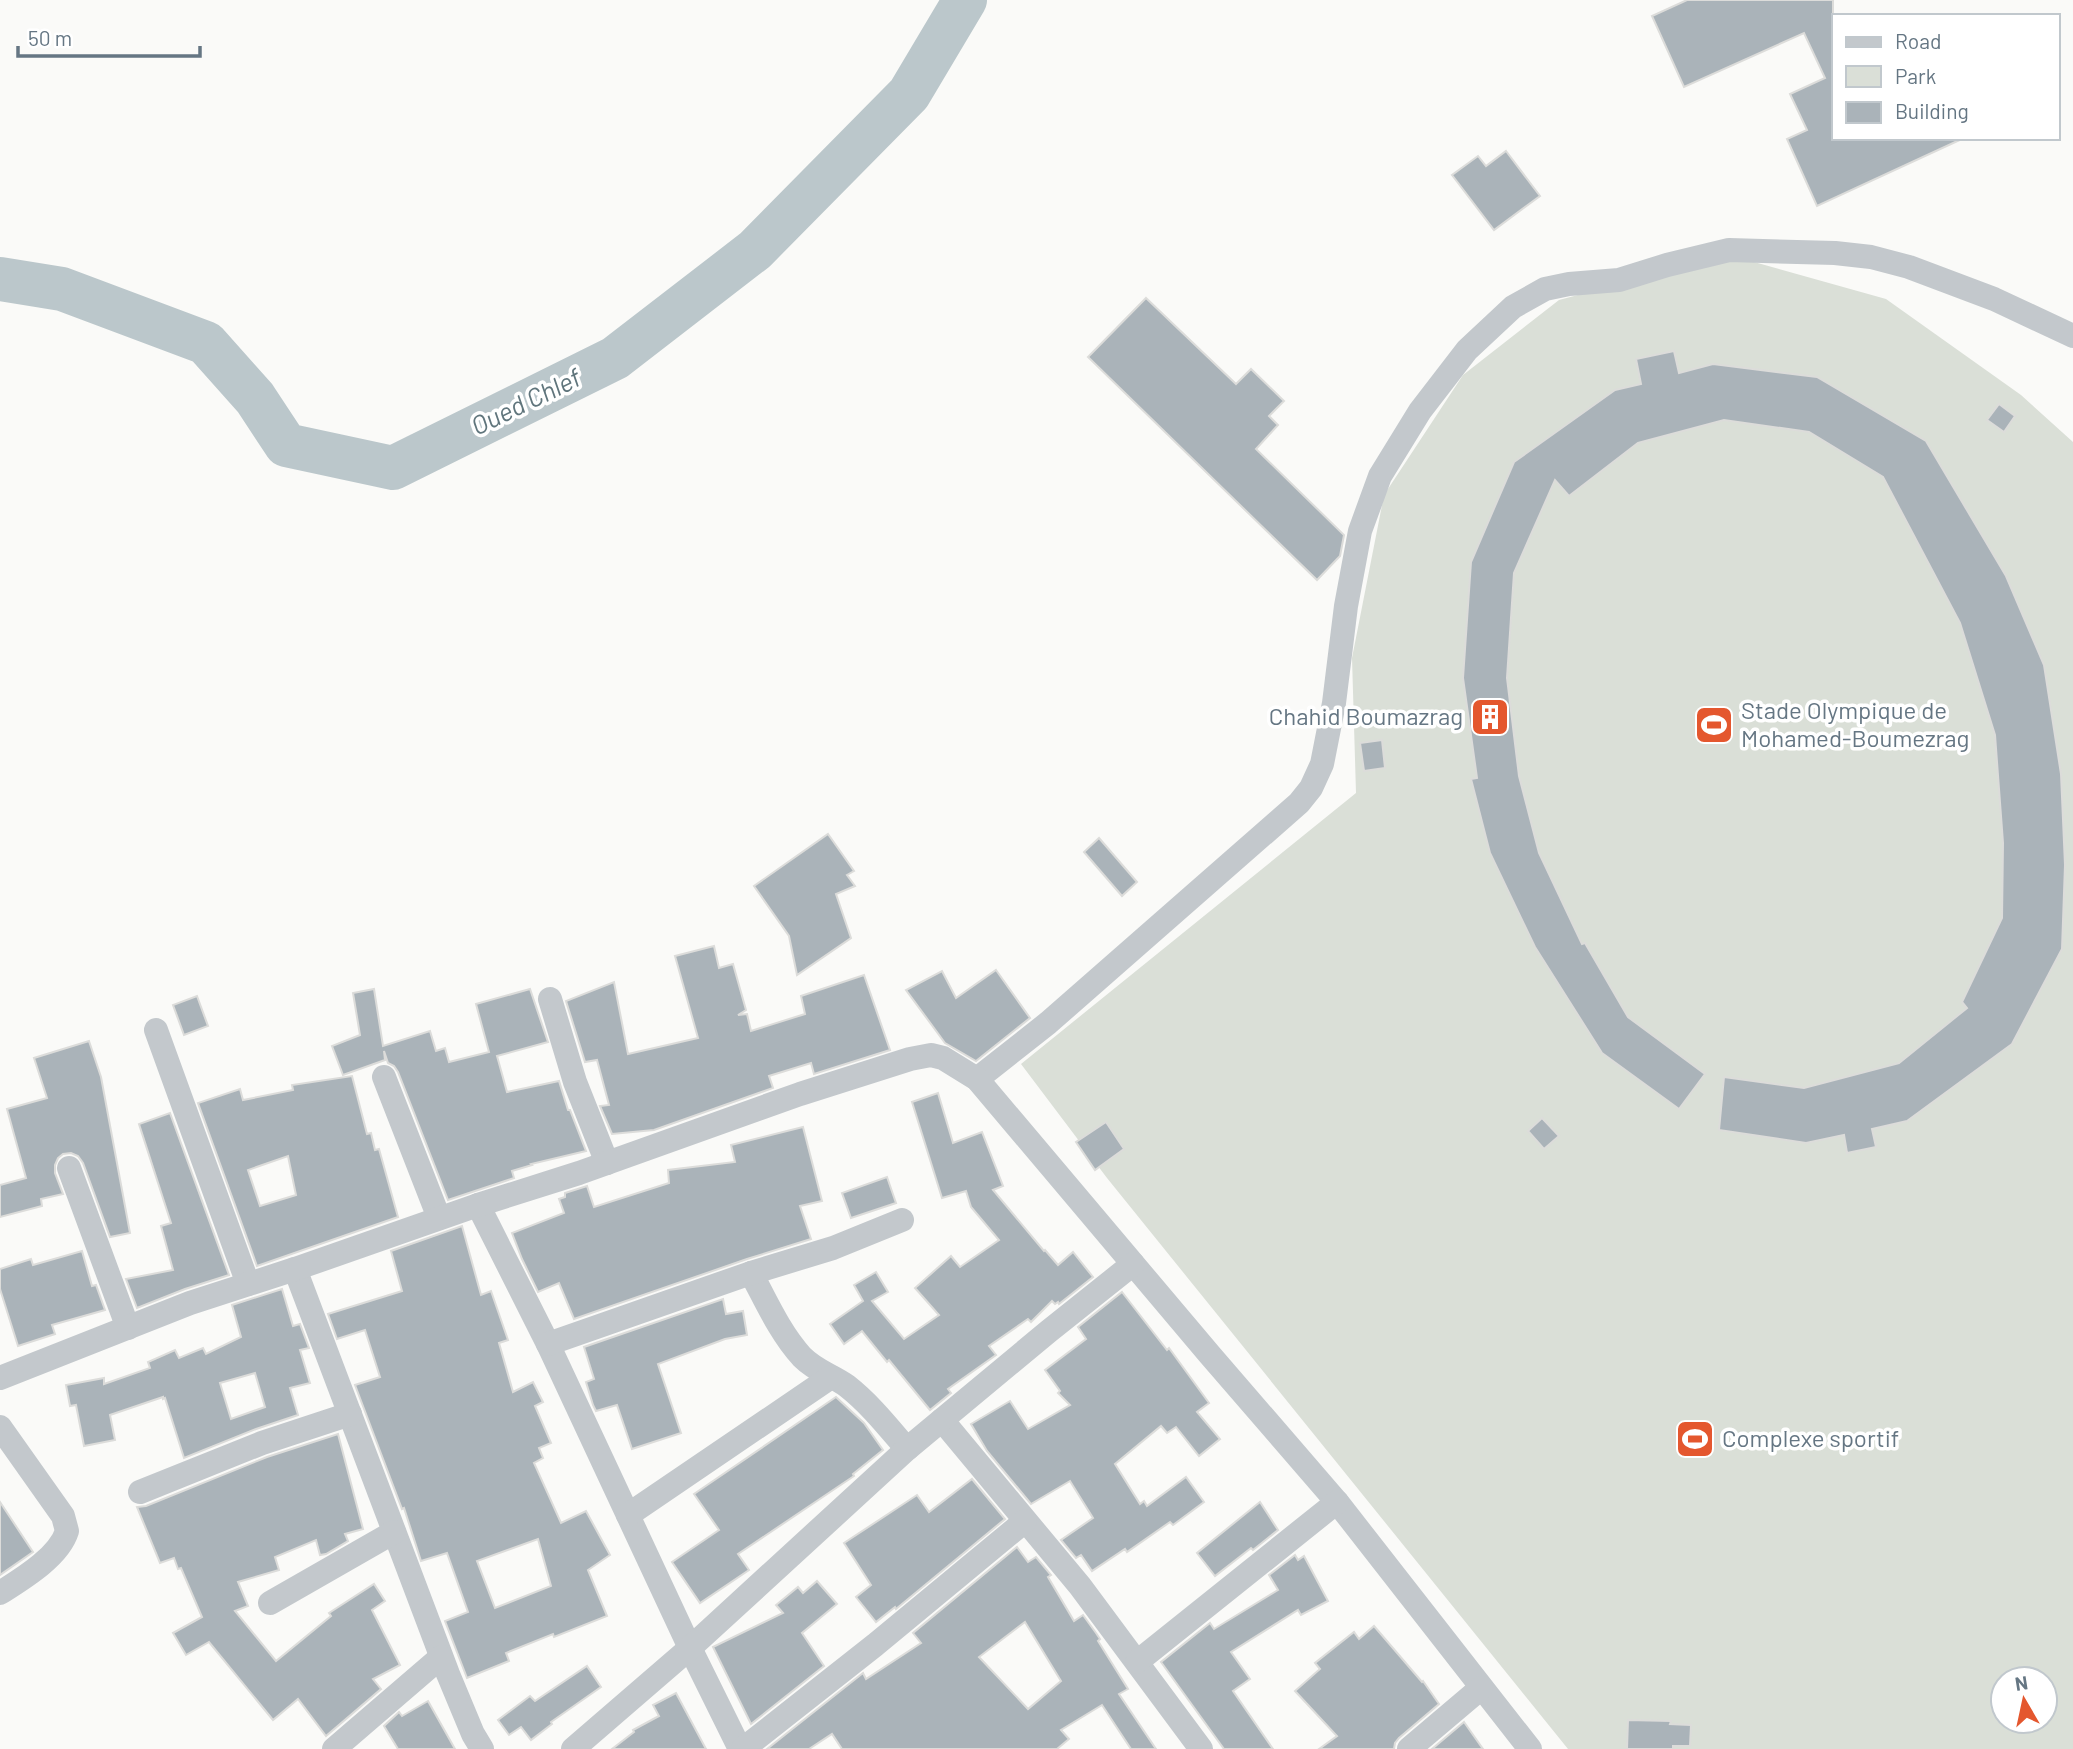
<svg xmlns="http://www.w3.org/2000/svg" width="2073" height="1749" font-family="Barlow,sans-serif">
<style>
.green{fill:#dadfd7;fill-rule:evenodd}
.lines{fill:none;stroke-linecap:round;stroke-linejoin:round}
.river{stroke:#bbc7cb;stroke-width:44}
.building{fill:#aab3b9;stroke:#dcdcda;stroke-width:2;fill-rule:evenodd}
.minor{stroke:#c3c8cc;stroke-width:24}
.labels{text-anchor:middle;stroke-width:7;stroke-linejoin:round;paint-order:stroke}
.poi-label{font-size:24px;fill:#657683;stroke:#fff;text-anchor:start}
.water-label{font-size:26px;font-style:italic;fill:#60757c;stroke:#fff}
</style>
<rect width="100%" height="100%" fill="#fafaf8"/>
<path class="green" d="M1729 255 1886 299 2021 395 2073 442V1749H1568L1107 1178 1021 1064 1356 793 1352 658 1384 495 1463 375 1559 300ZM2003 1679H2045V1721H2003Z"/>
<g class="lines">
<path class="river" d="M0 279 62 289 206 343 255 398 286 445 393 468 615 358 755 250 909 94 965 0"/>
</g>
<g class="building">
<path d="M1687 0H1833V138H1964L1817 206 1787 139 1807 130 1790 94 1825 78 1804 33 1684 87 1652 16Z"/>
<path d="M1506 151 1540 196 1494 230 1452 175 1478 156 1486 166Z"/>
<path d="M1146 298 1236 384 1251 369 1284 401 1269 416 1278 425 1256 449 1344 535 1340 556 1317 580 1088 357Z"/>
<path d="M1674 351 1679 373 1713 364 1817 377 1926 441 2006 576 2044 665 2061 774 2065 865 2062 949 2012 1044 1907 1121 1872 1129 1876 1147 1847 1153 1844 1135 1806 1143 1719 1130 1724 1077 1804 1088 1899 1063 1967 1008 1962 1002 2002 918 2003 843 1995 735 1960 623 1883 477 1809 432 1724 420 1638 443 1569 496 1555 480 1514 573 1507 678 1519 776 1539 853 1582 944 1585 943 1628 1017 1705 1074 1679 1109 1602 1053 1535 947 1490 853 1471 779 1477 778 1463 678 1471 562 1514 462 1615 390 1641 384 1636 359Z"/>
<path d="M1999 404 2015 416 2004 432 1987 420Z"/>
<path d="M1382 740 1385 768 1364 771 1360 743Z"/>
<path d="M828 834 854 871 847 875 855 886 836 894 851 938 797 975 789 936 754 886Z"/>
<path d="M1099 838 1137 882 1122 896 1084 852Z"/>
<path d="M714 946 719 968 733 964 746 1010 738 1015 747 1014 751 1031 805 1014 801 996 864 975 890 1050 814 1074 811 1063 769 1076 773 1088 654 1130 612 1134 600 1106 609 1105 597 1060 585 1062 566 1001 614 982 628 1054 698 1038 675 956Z"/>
<path d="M996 970 1030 1018 976 1061 945 1043 906 990 942 971 956 998Z"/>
<path d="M374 989 383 1046 430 1031 436 1051 445 1048 449 1062 489 1052 476 1004 530 989 548 1042 497 1056 507 1092 559 1081 568 1110H570L586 1151 531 1164 532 1165 512 1171 514 1178 448 1200 398 1072 394 1066 388 1063 384 1051 385 1060 343 1075 332 1046 360 1035 353 993Z"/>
<path d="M197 996 208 1026 184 1035 173 1005Z"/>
<path d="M89 1041 101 1077 130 1233 110 1237 83 1163 78 1156 71 1153 63 1154 58 1158 55 1165V1173L63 1194 41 1199 42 1206 0 1217V1185L26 1178 7 1109 47 1098 34 1058Z"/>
<path d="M352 1076 367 1134 371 1133 375 1150 379 1149 398 1217 257 1266 198 1103 240 1089 243 1100 293 1090 292 1085ZM288 1156 296 1195 260 1206 248 1170Z"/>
<path d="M938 1093 953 1143 982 1132 1003 1186 993 1190 1044 1251 1045 1250 1058 1265 1073 1252 1093 1277 1059 1304 1058 1302 1055 1304 1052 1301 1031 1322 1028 1319 989 1346 996 1355 948 1389 951 1393 930 1410 889 1360 887 1362 862 1331 844 1344 830 1324 863 1301 854 1285 876 1272 888 1292 872 1301 904 1339 939 1315 915 1288 951 1256 960 1267 999 1240 971 1207 966 1191 942 1198 912 1102Z"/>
<path d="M170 1113 229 1275 185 1289 137 1308 126 1279 173 1270 161 1226 171 1223 139 1124Z"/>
<path d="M1542 1118 1559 1136 1544 1149 1528 1131Z"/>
<path d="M1106 1122 1124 1149 1095 1170 1076 1142Z"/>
<path d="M803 1127 822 1201 800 1206 811 1239 747 1259 574 1319 559 1283 538 1292 522 1259 512 1233 564 1213 559 1199 565 1197V1193L587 1186 594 1207 669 1183 668 1170 735 1162 731 1145Z"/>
<path d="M887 1177 896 1203 851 1218 842 1193Z"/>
<path d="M462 1226 481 1295 491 1291 508 1340 499 1343 513 1392 533 1382 543 1402 535 1406 551 1443 539 1448 543 1458 534 1463 561 1523 586 1511 610 1555 588 1570 607 1616 554 1637 553 1634 506 1653 509 1661 467 1678 445 1621 468 1612 447 1553 421 1561 404 1508 402 1509 355 1385 380 1377 365 1330 337 1339 328 1314 402 1291 391 1251ZM538 1539 551 1586 495 1608 477 1561Z"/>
<path d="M82 1251 92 1286 96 1285 105 1310 52 1325 55 1334 18 1346 0 1289V1269L31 1259 33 1265Z"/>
<path d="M282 1289 293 1326 300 1324 309 1348 300 1350 310 1383 290 1388 298 1415 256 1429 184 1458 165 1398 163 1399V1397L110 1415 115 1440 84 1446 76 1405 70 1406 66 1385 104 1378V1384L150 1368 148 1362 175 1350 179 1358 203 1348 206 1354 241 1337 232 1305ZM255 1373 265 1407 231 1419 220 1383Z"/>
<path d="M1122 1292 1167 1350 1169 1348 1209 1403 1197 1412 1220 1439 1199 1456 1176 1427 1167 1433 1161 1426 1115 1464 1140 1504 1144 1501 1147 1506 1186 1477 1204 1502 1173 1525 1170 1522 1127 1552 1125 1549 1092 1571 1081 1555 1076 1558 1061 1540 1093 1518 1070 1481 1031 1504 987 1451 971 1424 1010 1401 1028 1429 1070 1405 1058 1393 1060 1391 1045 1370 1086 1339 1078 1327Z"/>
<path d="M723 1299 726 1314 743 1311 747 1335 725 1339 658 1364 681 1433 632 1449 617 1405 596 1411 593 1405 586 1382 594 1379 584 1347Z"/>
<path d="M836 1397 864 1423 883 1450 853 1474 854 1476 738 1554 749 1570 700 1603 672 1562 719 1530 694 1494Z"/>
<path d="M338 1434 363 1529 345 1534 348 1541 326 1554 320 1555 316 1540 275 1557 279 1570 238 1582 248 1606 235 1611 276 1661 331 1616 329 1613 374 1584 385 1601 372 1610 400 1665 373 1679 381 1689 326 1736 298 1699 273 1720 209 1642 186 1655 173 1633 202 1617 181 1568 178 1569 174 1558 160 1563 137 1507 146 1506 267 1457Z"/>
<path d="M972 1479 1005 1519 896 1609 895 1607 876 1622 856 1597 871 1585 844 1543 917 1495 929 1512Z"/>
<path d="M0 1502 33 1552 0 1575Z"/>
<path d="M1260 1502 1278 1530 1253 1550 1251 1548 1215 1576 1197 1553Z"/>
<path d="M1017 1547 1028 1562 1036 1557 1051 1575 1048 1577 1074 1621 1083 1615 1096 1633 1100 1639 1098 1641 1128 1689 1119 1694 1156 1749H1131L1102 1705 1061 1730 1069 1739 1057 1749H842L832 1734 809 1749H767L863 1673 866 1679 921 1643 913 1633ZM1025 1622 1061 1681 1028 1709 979 1657Z"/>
<path d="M1295 1555 1298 1560 1304 1556 1328 1601 1301 1615 1298 1610 1231 1652 1250 1679 1233 1691 1273 1749H1224L1161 1662 1210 1623 1214 1629 1278 1590 1269 1575Z"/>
<path d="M817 1581 837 1604 802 1633 824 1666 751 1724 713 1647 783 1613 776 1605 798 1587 803 1593Z"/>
<path d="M1374 1626 1422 1682 1423 1681 1439 1704 1399 1738 1395 1743 1394 1749H1319L1337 1736 1295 1691 1320 1669 1315 1663 1354 1632 1359 1639Z"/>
<path d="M587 1666 601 1687 551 1722 552 1724 531 1740 521 1727 509 1735 498 1720 530 1696 535 1701Z"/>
<path d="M676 1693 706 1749H612L634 1732 633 1730 659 1716 653 1705Z"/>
<path d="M428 1701 455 1749H398L384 1726 399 1712 402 1716Z"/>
<path d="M1628 1720 1671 1721 1670 1724 1691 1725 1690 1746H1673V1749H1627Z"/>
<path d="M1464 1722 1483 1749H1432Z"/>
</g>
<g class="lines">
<g class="minor">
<path d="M550 999 575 1082 607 1163"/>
<path d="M156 1030 248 1284"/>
<path d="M384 1077 439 1218"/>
<path d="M977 1079 1048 1023 1299 803 1311 788 1322 764 1334 703 1346 606 1360 531 1380 476 1420 411 1467 350 1513 307 1545 289 1569 284 1619 280 1667 265 1729 250 1835 253 1871 257 1909 267 1994 299 2073 336"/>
<path d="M69 1168 128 1328"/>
<path d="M478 1205 548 1344 690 1648 740 1749"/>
<path d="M295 1269 448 1674 473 1734 482 1749"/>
<path d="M751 1273C766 1301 780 1333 802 1357 817 1372 832 1375 847 1386 870 1404 888 1427 907 1449"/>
<path d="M548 1344 751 1273 833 1248 902 1220"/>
<path d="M0 1378 190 1303 295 1269 478 1205 579 1173 800 1094 910 1059 931 1055 943 1058 977 1079 1210 1355 1337 1502 1530 1749"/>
<path d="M942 1420 1080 1586 1201 1749"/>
<path d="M0 1427 63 1516 67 1531C59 1557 22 1579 0 1593"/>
<path d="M140 1492 262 1443 350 1414"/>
<path d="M628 1515 831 1377"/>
<path d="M270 1603 394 1532"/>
<path d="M1137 1662 1337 1502"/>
<path d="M334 1749 441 1657"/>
<path d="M573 1749 690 1648 907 1449 1049 1331 1133 1264"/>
<path d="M743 1749 875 1645 1025 1521"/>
<path d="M1409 1749 1481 1688"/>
</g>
</g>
<defs>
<symbol id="building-square" viewBox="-11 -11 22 22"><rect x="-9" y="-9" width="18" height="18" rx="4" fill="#e4572e" stroke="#fff"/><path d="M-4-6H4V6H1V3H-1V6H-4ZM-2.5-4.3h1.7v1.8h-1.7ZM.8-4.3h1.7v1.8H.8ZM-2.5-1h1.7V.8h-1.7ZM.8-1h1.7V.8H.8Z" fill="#fff"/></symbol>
<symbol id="stadium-square" viewBox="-11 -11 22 22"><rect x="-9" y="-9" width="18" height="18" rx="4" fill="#e4572e" stroke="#fff"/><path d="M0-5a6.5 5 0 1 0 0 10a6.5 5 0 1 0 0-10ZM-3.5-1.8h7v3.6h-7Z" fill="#fff"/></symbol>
</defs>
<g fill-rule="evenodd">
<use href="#building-square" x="1468" y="695" width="44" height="44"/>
<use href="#stadium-square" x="1692" y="703" width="44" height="44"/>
<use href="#stadium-square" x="1673" y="1417" width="44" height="44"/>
</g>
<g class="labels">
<g class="poi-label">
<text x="1741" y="719">Stade Olympique de<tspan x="1741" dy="28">Mohamed-Boumezrag</tspan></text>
<text x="1463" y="725" text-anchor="end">Chahid Boumazrag</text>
<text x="1722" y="1447">Complexe sportif</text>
</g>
<g class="water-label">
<text transform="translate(526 402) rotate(-26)" y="9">Oued Chlef</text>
</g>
</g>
<rect x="1832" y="14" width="228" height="126" fill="#ffffff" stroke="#c1c8cd" stroke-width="2"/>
<rect x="1846" y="37" width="35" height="10" fill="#c3c8cc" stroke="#c1c8cd" stroke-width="2"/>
<text x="1895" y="49" font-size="21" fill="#657683">Road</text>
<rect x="1846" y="66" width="35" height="21" fill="#dadfd7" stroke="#c1c8cd" stroke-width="2"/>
<text x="1895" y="84" font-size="21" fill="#657683">Park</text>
<rect x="1846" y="102" width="35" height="21" fill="#aab3b9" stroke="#c1c8cd" stroke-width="2"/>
<text x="1895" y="119" font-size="21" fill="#657683">Building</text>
<g transform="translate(2024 1700) rotate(351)"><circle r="33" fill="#ffffff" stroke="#c1c8cd" stroke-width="2"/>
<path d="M0-5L12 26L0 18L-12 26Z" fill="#e4572e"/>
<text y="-10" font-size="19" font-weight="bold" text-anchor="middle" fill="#657683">N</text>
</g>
<path d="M18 46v10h182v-10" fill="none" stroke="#657683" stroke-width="3.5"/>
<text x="28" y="46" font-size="21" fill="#657683" stroke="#ffffff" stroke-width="5" paint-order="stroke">50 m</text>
</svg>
